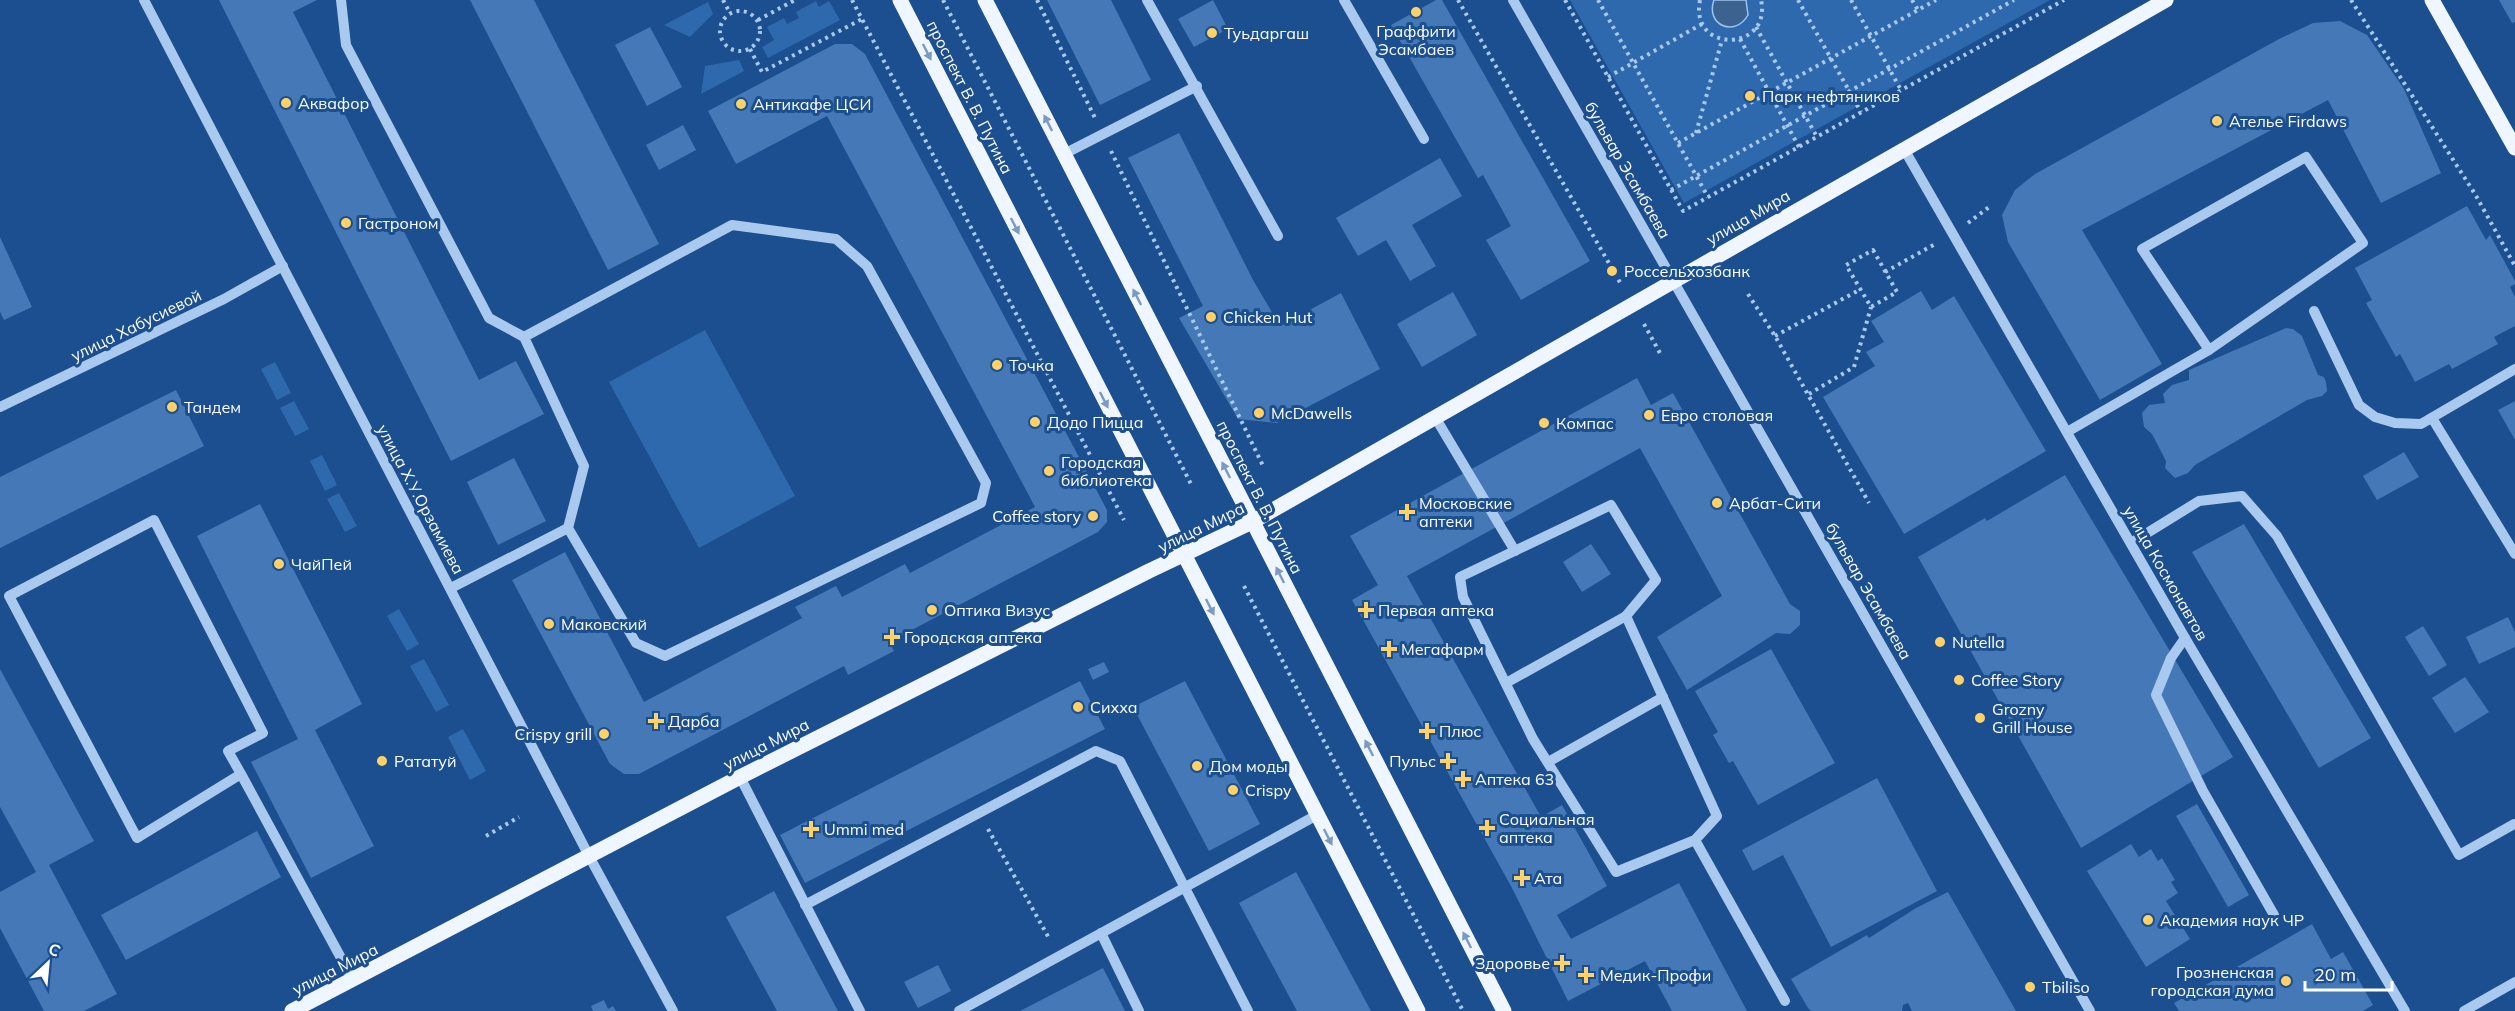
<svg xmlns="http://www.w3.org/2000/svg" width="2515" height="1011" font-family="Mulish,sans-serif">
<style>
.green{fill:#2e69ad}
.water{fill:#3c6290;stroke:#9cc4f0;stroke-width:1.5}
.building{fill:#4478b7}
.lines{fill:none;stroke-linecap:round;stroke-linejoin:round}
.path{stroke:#a9c9ee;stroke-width:4;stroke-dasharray:3 4.5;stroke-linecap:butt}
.minor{stroke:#a9c9ee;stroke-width:10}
.major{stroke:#f0f6ff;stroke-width:15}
.oneway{fill:#7b9ac1}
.poi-dot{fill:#ffd166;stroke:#1b4f8f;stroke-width:2}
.labels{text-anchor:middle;stroke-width:6;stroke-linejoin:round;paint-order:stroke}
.poi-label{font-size:16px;fill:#fff;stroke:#1b4f8f;text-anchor:start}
.street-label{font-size:16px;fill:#fff;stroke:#1b4f8f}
</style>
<rect width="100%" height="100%" fill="#1b4f8f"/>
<g class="green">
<path d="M1570 0H2050L1684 203Z"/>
<path d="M816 1 819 7 829 1 840 20 768 58 762 47 774 40 767 27 784 18 787 24 799 18 796 12Z"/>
<path d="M708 2 713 14 690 37 664 25Z"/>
<path d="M739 60 744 71 701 94 705 66Z"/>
<path d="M705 330 795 496 699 548 609 382Z"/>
<path d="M275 362 291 393 277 400 261 369Z"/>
<path d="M294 401 309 429 295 436 280 408Z"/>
<path d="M322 455 337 485 325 491 310 461Z"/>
<path d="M339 493 357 526 345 532 327 499Z"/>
<path d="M399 609 419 644 407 651 387 616Z"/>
<path d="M424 659 449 705 436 712 410 666Z"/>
<path d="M463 729 486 771 470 780 448 737Z"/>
</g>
<path class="water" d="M1714 0H1746L1748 15C1735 38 1705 25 1714 0Z"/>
<g class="building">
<path d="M219 0H317L293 12 479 380 516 361 544 414 451 461Z"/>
<path d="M470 0H534L659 244 608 270Z"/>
<path d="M1047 0H1111L1151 80 1100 105Z"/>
<path d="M1213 0 1228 29 1194 47 1178 19Z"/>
<path d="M1436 0H1442L1590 261 1521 300 1486 240 1511 226 1483 175 1478 178 1391 25Z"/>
<path d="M2499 0H2515V22L2512 23Z"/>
<path d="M2340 21 2367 35 2404 89 2441 173 2381 203 2328 100 2082 230 2162 364 2100 400 2008 242 2002 215 2015 190 2035 174 2279 39 2313 23Z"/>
<path d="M650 27 682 87 647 106 615 45Z"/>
<path d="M835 44H852L865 54 1107 510V522L1098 532 889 642 894 651 848 675 844 666 639 774H624L610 764 512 580 565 552 644 702 802 618 795 607 836 586 842 597 905 564 910 573 1035 507 827 116 736 164 708 111Z"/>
<path d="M683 125 696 150 659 170 646 145Z"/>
<path d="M1179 133 1253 280 1280 326 1341 293 1380 369 1277 423 1238 419 1179 318 1203 306 1128 158Z"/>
<path d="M1440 158 1462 196 1412 225 1436 266 1410 281 1386 240 1358 256 1336 218Z"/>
<path d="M2467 206 2486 240 2490 235 2515 281V284L2510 287 2515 297V326L2494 337 2498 344 2452 369 2449 364 2415 382 2400 354 2396 357 2366 303 2372 300 2355 268Z"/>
<path d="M0 237 32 307 4 320 0 312Z"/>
<path d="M1921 291 1932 310 1954 296 2046 451 1904 534 1823 397 1875 366 1866 352 1884 342 1871 321Z"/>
<path d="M1453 292 1477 335 1422 367 1397 324Z"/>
<path d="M2286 328 2293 329 2302 336 2318 375 2324 377 2326 382 2327 391 2322 396 2307 400 2195 465 2188 473 2175 478 2165 468 2166 461 2152 434 2144 427 2142 413 2149 405 2165 403 2163 394 2172 385 2189 380V370Z"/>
<path d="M1637 378 1651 405 1673 393 1790 604 1800 611V625L1790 634 1776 633 1687 690 1657 637 1722 596 1640 448 1407 576 1541 817 1562 805 1607 886 1557 915 1571 939 1679 883 1747 1011H1672L1645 961 1568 1001 1512 888 1352 600 1378 585 1350 536Z"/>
<path d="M176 390 204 446 0 548V477Z"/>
<path d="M2515 401V440L2498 410Z"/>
<path d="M2404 452 2419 477 2377 500 2363 476Z"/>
<path d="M514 458 546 521 498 545 467 482Z"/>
<path d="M2065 475 2233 757 2081 848 1918 557 1985 518 1987 521Z"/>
<path d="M260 504 362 704 315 730 374 846 311 878 251 762 298 739 197 536Z"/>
<path d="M2244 524 2371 738 2319 768 2192 552Z"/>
<path d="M1591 544 1611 574 1582 592 1563 562Z"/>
<path d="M2508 617 2515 632V647L2479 664 2466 637Z"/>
<path d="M2423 626 2447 665 2429 676 2405 637Z"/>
<path d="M1771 649 1835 763 1758 805 1733 761 1729 763 1713 735 1718 732 1695 691Z"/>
<path d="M1104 662 1109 672 1093 680 1088 669Z"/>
<path d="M0 669 94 841 49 865 117 994 84 1011H44L0 928V892L36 872 0 807Z"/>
<path d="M2465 677 2489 712 2455 733 2432 698Z"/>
<path d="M1080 681 1105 729 805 883 780 835Z"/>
<path d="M1185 681 1260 824 1209 851 1133 707Z"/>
<path d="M1877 778 1937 891 1831 947 1783 855 1753 871 1742 850Z"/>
<path d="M2197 804 2249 895 2228 907 2176 816Z"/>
<path d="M257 831 281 877 126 960 101 915Z"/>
<path d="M2131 844 2139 857 2151 849 2158 861 2162 858 2175 880 2171 882 2178 893 2166 901 2190 939 2146 967 2087 871Z"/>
<path d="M1296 872 1371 1011H1297L1239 903Z"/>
<path d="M774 891 838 1011H777L726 917Z"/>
<path d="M1948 892 2016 1011H1912L1908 1003 1903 1005 1902 1011H1811L1808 1008 1791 979 1867 935 1869 938 1916 908Z"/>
<path d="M2312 924 2331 959 2343 952 2373 1005 2363 1011H2179L2174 1003Z"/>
<path d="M938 965 951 991 918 1008 904 982Z"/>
<path d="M1103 968 1125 1011H1020Z"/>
<path d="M604 1000 608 1009 613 1006 616 1011H593L591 1006Z"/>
</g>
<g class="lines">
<g class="path">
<path d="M723 0 730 13"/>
<path d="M852 0 1124 520"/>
<path d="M943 0 1192 486"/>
<path d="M1037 0 1095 118"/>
<path d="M1458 0 1622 286"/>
<path d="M1565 0 1683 211 2064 0"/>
<path d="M1598 0 1708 197"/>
<path d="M1700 0C1689 54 1772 52 1761 0"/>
<path d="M1798 0 1861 112"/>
<path d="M1851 0 1901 90"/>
<path d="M1912 0 1918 10"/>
<path d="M2351 0 2475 194 2515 266"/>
<circle cx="740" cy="31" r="20"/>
<path d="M758 20 795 0"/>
<path d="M1756 27 1817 137"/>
<path d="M1740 39 1799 147"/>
<path d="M750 49 762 72 862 19"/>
<path d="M1608 77 1702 24"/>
<path d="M1696 133 1722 40"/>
<path d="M1678 143 1936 0"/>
<path d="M1111 151 1264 468"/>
<path d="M1671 190 2014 0"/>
<path d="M1968 223 1989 207"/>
<path d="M1873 250 1897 292 1871 307 1846 265Z"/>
<path d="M1885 272 1937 243"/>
<path d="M1748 294 1775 336 1869 503"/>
<path d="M1644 324 1661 355"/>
<path d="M1775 336 1861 289"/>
<path d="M1809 394 1854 367 1871 307"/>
<path d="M1244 586 1463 1011"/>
<path d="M988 829 1050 940"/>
<path d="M486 836 519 817"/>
</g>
<g class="minor">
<path d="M144 0 589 856 673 1011"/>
<path d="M341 0 346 45 489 318 524 337 584 466 568 528 636 643 665 656 981 503 986 483 867 266 836 239 732 225 524 337"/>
<path d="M1147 0 1278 236"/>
<path d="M1344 0 1424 139"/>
<path d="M1513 0 2090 1011"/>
<path d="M1904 149 2185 638 2405 1011"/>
<path d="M1064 154 1197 86"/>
<path d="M2314 311 2359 405 2375 417 2395 423 2421 424 2515 369"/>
<path d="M0 407 224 299 283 266"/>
<path d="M1435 417 1515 551"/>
<path d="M2432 418 2515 554"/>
<path d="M2067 432 2209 350 2363 243 2306 157 2142 249 2209 350"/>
<path d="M2131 543 2199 501 2242 496 2277 536 2459 855 2514 824"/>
<path d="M451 588 568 528"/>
<path d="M2185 638 2171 658 2156 695 2203 791 2274 915"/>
<path d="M1506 683 1626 616"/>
<path d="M1548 762 1663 697"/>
<path d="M241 774 228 751 263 733 154 520 9 596 137 838 241 774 353 980"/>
<path d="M740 777 860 1011"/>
<path d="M1695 840 1616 872 1533 739 1463 597 1460 577 1611 505 1656 580 1626 616 1717 816 1695 840 1785 1001"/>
<path d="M805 905 1096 751 1120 761 1248 1011"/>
<path d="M1101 933 1139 1011"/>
<path d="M959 1011 1317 815"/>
<path d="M2464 1011 2515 982"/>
</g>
<g class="major">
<path d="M900 0 1418 1011"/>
<path d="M985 0 1504 1011"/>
<path d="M2432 0 2515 148"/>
<path d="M292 1011 740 777 1149 571 1252 522 2166 0"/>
</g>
</g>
<defs><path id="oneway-solid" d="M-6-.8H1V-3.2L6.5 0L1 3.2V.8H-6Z" transform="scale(1.5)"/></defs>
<g class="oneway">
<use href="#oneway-solid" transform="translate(927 52) rotate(63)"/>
<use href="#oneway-solid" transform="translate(1048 123) rotate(-117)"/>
<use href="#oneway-solid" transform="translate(1015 226) rotate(63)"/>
<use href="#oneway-solid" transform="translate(1137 297) rotate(-117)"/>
<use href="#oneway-solid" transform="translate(1104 400) rotate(63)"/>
<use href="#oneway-solid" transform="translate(1226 470) rotate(-117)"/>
<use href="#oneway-solid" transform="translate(1280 575) rotate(-117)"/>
<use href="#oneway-solid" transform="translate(1210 607) rotate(63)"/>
<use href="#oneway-solid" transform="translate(1369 748) rotate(-117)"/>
<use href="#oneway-solid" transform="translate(1328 837) rotate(63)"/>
<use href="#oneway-solid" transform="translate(1467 940) rotate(-117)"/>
</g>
<g class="poi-dot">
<circle cx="1416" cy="12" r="6"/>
<circle cx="1212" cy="33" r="6"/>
<circle cx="1750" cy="96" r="6"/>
<circle cx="286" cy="103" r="6"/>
<circle cx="741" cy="104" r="6"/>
<circle cx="2217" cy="121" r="6"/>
<circle cx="346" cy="223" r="6"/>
<circle cx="1612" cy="271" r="6"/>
<circle cx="1211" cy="317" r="6"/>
<circle cx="997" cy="365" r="6"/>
<circle cx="172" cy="407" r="6"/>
<circle cx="1259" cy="413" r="6"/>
<circle cx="1649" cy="415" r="6"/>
<circle cx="1035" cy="422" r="6"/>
<circle cx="1544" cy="423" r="6"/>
<circle cx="1049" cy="471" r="6"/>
<circle cx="1717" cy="503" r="6"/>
<path d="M1404 503h6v6h6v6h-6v6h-6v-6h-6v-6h6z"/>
<circle cx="1093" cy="516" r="6"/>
<circle cx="279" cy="564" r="6"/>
<circle cx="932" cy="610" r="6"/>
<path d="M1363 601h6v6h6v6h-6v6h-6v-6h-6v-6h6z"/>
<circle cx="549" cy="624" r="6"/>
<path d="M889 628h6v6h6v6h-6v6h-6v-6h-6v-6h6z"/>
<circle cx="1940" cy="642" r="6"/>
<path d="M1386 640h6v6h6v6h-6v6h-6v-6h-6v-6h6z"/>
<circle cx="1959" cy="680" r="6"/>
<circle cx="1078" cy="707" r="6"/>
<circle cx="1980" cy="718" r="6"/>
<path d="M653 712h6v6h6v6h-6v6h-6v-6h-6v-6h6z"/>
<path d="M1424 722h6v6h6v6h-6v6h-6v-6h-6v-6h6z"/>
<circle cx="604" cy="734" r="6"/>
<circle cx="382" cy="761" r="6"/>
<path d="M1445 752h6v6h6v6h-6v6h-6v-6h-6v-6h6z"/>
<circle cx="1197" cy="766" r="6"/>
<path d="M1460 770h6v6h6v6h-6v6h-6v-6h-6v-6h6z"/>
<circle cx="1233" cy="790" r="6"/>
<path d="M1484 819h6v6h6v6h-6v6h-6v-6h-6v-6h6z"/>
<path d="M808 820h6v6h6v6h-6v6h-6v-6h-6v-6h6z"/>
<path d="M1519 869h6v6h6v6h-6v6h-6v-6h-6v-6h6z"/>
<circle cx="2148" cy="920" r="6"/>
<path d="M1559 954h6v6h6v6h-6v6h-6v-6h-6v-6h6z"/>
<path d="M1583 966h6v6h6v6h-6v6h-6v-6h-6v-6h6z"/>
<circle cx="2286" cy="981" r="6"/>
<circle cx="2030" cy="987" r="6"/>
</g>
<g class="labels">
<g class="poi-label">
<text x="1416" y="37" text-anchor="middle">Граффити<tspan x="1416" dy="18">Эсамбаев</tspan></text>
<text x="1224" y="39">Туьдаргаш</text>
<text x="1762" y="102">Парк нефтяников</text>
<text x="298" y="109">Аквафор</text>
<text x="753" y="110">Антикафе ЦСИ</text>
<text x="2229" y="127">Ателье Firdaws</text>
<text x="358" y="229">Гастроном</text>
<text x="1624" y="277">Россельхозбанк</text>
<text x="1223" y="323">Chicken Hut</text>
<text x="1009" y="371">Точка</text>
<text x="184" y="413">Тандем</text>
<text x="1271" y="419">McDawells</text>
<text x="1661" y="421">Евро столовая</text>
<text x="1047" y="428">Додо Пицца</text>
<text x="1556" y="429">Компас</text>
<text x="1061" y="468">Городская<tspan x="1061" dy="18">библиотека</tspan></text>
<text x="1419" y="509">Московские<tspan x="1419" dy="18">аптеки</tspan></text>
<text x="1729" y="509">Арбат-Сити</text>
<text x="1081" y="522" text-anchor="end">Coffee story</text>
<text x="291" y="570">ЧайПей</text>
<text x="944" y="616">Оптика Визус</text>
<text x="1378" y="616">Первая аптека</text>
<text x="561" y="630">Маковский</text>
<text x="904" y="643">Городская аптека</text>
<text x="1952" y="648">Nutella</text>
<text x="1401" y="655">Мегафарм</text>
<text x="1971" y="686">Coffee Story</text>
<text x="1090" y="713">Сихха</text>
<text x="1992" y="715">Grozny<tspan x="1992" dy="18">Grill House</tspan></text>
<text x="668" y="727">Дарба</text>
<text x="1439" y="737">Плюс</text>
<text x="592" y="740" text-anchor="end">Crispy grill</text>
<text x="394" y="767">Рататуй</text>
<text x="1436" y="767" text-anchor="end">Пульс</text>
<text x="1209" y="772">Дом моды</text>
<text x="1475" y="785">Аптека 63</text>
<text x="1245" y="796">Crispy</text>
<text x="1499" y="825">Социальная<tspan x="1499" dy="18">аптека</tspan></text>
<text x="824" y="835">Ummi med</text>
<text x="1534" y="884">Ата</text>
<text x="2160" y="926">Академия наук ЧР</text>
<text x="1550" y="969" text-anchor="end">Здоровье</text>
<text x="2274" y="978" text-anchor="end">Грозненская<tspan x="2274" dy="18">городская дума</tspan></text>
<text x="1600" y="981">Медик-Профи</text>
<text x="2042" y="993">Tbiliso</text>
</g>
<g class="street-label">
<text transform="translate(970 97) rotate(63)" y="6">проспект В. В. Путина</text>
<text transform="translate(1628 170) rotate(60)" y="6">бульвар Эсамбаева</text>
<text transform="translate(1748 217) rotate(-30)" y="6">улица Мира</text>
<text transform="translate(136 325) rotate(-26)" y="6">улица Хабусиевой</text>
<text transform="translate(1260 497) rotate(63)" y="6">проспект В. В. Путина</text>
<text transform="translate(421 499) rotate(62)" y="6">улица Х.У.Орзамиева</text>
<text transform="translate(1201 527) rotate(-26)" y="6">улица Мира</text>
<text transform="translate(2166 573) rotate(60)" y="6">улица Космонавтов</text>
<text transform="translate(1869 591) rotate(60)" y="6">бульвар Эсамбаева</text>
<text transform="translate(766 744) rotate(-27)" y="6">улица Мира</text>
<text transform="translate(335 969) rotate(-27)" y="6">улица Мира</text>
</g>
</g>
<g transform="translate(48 963) rotate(26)" stroke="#1b4f8f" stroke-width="4.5" paint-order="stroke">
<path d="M0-4.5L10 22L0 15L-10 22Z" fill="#ffffff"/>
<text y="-9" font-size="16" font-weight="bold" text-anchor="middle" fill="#ffffff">С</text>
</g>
<path d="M2305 981v9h87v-9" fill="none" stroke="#ffffff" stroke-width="3"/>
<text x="2314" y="981" font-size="18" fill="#ffffff" stroke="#1b4f8f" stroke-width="4.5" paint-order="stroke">20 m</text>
</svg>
